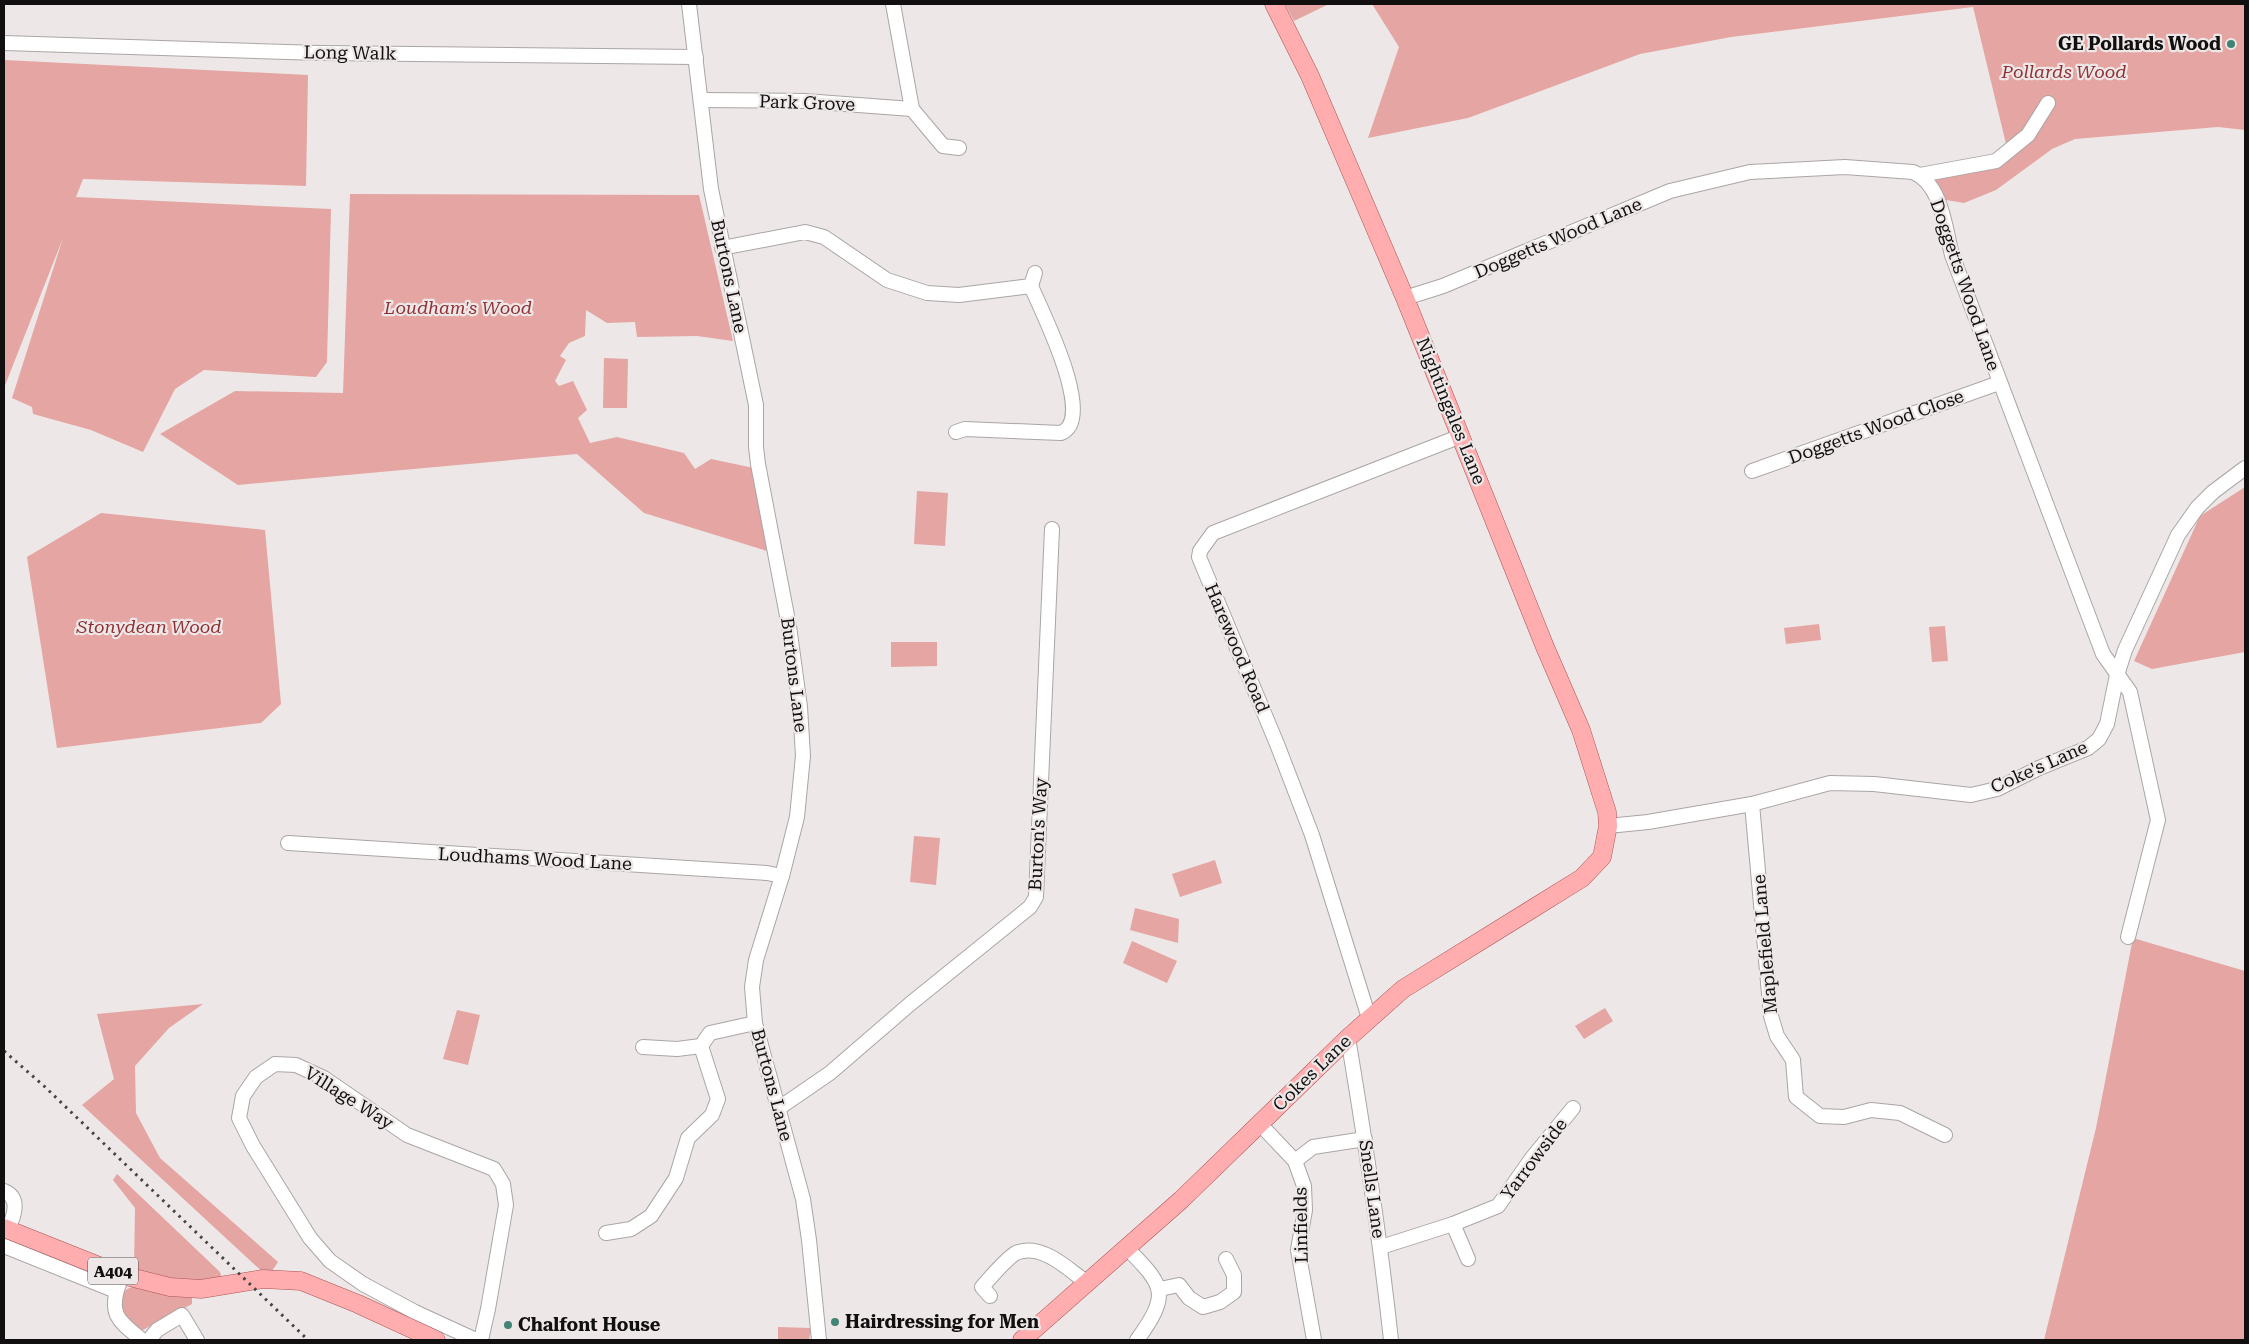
<svg xmlns="http://www.w3.org/2000/svg" width="2249" height="1344" font-family="'Roboto Serif',serif">
<style>
.green{fill:#e4a5a3}
.lines{fill:none;stroke-linecap:round;stroke-linejoin:round}
.minor-casing{stroke:#aba5a5;stroke-width:16}
.major-casing{stroke:#ac5254;stroke-width:19}
.minor{stroke:#fff;stroke-width:14}
.major{stroke:#ffadaf;stroke-width:18}
.rail{stroke:#464343;stroke-width:3;stroke-dasharray:2.5 5;stroke-linecap:butt}
.poi-dot{fill:#418476;stroke:#ede8e7;stroke-width:2}
.labels{text-anchor:middle;stroke-width:4.5;stroke-linejoin:round;paint-order:stroke}
.shield{fill:#ede8e7;stroke:#535050;stroke-width:1}
.shield-label{font-size:16px;font-weight:bold;fill:#110f0f}
.poi-label{font-size:18px;font-weight:bold;fill:#110f0f;stroke:#ede8e7;text-anchor:start}
.street-label{font-size:18px;fill:#110f0f;stroke:#ede8e7}
.park-label{font-size:18px;font-style:italic;fill:#903035;stroke:#ede8e7}
</style>
<rect width="100%" height="100%" fill="#ede8e7"/>
<g class="green">
<path d="M1285 4H1329L1294 21Z"/>
<path d="M1372 4H2245V130L2218 127 2075 139 2052 149 1996 190 1964 203 1940 199 1932 179 1935 165 1978 161 2007 148 1973 7 1731 37 1640 54 1468 118 1368 138 1399 47Z"/>
<path d="M4 60 308 75 306 186 83 179 76 197 331 209 327 362 316 377 204 370 175 389 143 452 91 430 33 414 32 407 12 398 63 238 4 388Z"/>
<path d="M350 194 699 195 733 341 697 336 637 337 635 322 607 323 586 310 585 336 569 343 560 356 566 360 555 381 559 386 573 381 587 410 578 418 590 443 617 437 684 453 695 469 711 459 754 468 767 551 644 513 577 454 238 485 160 434 235 391 343 393Z"/>
<path d="M604 358 628 359 627 408H603Z"/>
<path d="M2245 487V652L2152 669 2134 661 2200 516Z"/>
<path d="M917 491 948 493 945 546 914 544Z"/>
<path d="M101 513 265 530 281 704 261 723 57 748 27 557Z"/>
<path d="M1819 624 1821 640 1786 644 1784 628Z"/>
<path d="M1945 626 1948 661 1932 662 1929 627Z"/>
<path d="M891 642H937V666L891 667Z"/>
<path d="M914 836 940 838 936 885 910 882Z"/>
<path d="M1215 860 1222 883 1180 897 1172 874Z"/>
<path d="M1135 908 1179 919 1178 943 1130 930Z"/>
<path d="M2133 938 2245 971V1340H2044L2096 1128Z"/>
<path d="M1132 941 1177 961 1167 983 1123 963Z"/>
<path d="M203 1004 169 1028 135 1066 136 1113 160 1158 278 1262 268 1277 82 1105 114 1079 97 1014Z"/>
<path d="M1605 1008 1613 1021 1584 1039 1575 1026Z"/>
<path d="M457 1010 480 1015 468 1065 443 1059Z"/>
<path d="M117 1174 220 1272 222 1279 179 1281 134 1269 135 1208 113 1180Z"/>
<path d="M135 1286 192 1296V1304L141 1331 121 1316V1296L127 1289Z"/>
<path d="M778 1327 811 1328 809 1340H778Z"/>
</g>
<g class="lines">
<defs>
<g id="minor">
<path d="M689 4 711 189 756 405V447L758 464 789 626 800 707 803 756 797 817 782 876 756 960 752 987 755 1023 803 1199 809 1240 819 1340"/>
<path d="M893 4 912 109 943 146 959 148"/>
<path d="M4 43 320 53 696 57"/>
<path d="M702 100 805 101 912 109"/>
<path d="M1920 175 1996 161 2028 135 2048 103"/>
<path d="M722 248 805 232 824 237 887 280 927 293 959 295 1031 286C1041 310 1097 419 1061 433L965 429 956 432"/>
<path d="M1031 286 1035 273"/>
<path d="M1405 298 1443 286 1670 191 1750 172 1845 167 1913 172C1942 184 1945 228 1952 255L2103 654 2130 692 2158 820 2128 937"/>
<path d="M1752 471 1999 383"/>
<path d="M1752 804 1771 1016 1777 1036 1793 1060 1796 1097 1820 1116 1844 1117 1871 1110 1900 1113 1945 1135"/>
<path d="M1608 826 1648 822 1752 804 1830 783 1874 784 1971 795 1997 789 2039 768 2088 748 2099 739 2107 724 2117 675 2125 650 2178 535 2197 508 2213 492 2245 468"/>
<path d="M288 843 767 873 782 876"/>
<path d="M1369 1018 1312 835 1277 744 1199 557 1200 551 1213 533 1461 436"/>
<path d="M1348 1038C1365 1139 1380 1239 1391 1340"/>
<path d="M643 1047 677 1049 701 1046"/>
<path d="M779 1108 830 1073 910 1004 1030 907 1036 897 1052 529"/>
<path d="M1259 1123 1295 1161 1304 1186 1305 1210 1298 1250 1314 1340"/>
<path d="M1295 1161 1313 1147 1365 1139"/>
<path d="M4 1191C21 1198 14 1216 8 1230"/>
<path d="M1453 1224 1468 1259"/>
<path d="M606 1233 631 1229 651 1216 676 1178 688 1138 712 1115 718 1099 701 1046 710 1033 755 1023"/>
<path d="M4 1246 116 1291"/>
<path d="M1126 1247C1164 1286 1171 1293 1137 1340"/>
<path d="M1381 1247 1453 1224 1498 1206 1532 1158 1573 1108"/>
<path d="M119 1284C108 1315 119 1321 142 1340"/>
<path d="M1160 1289 1179 1285 1189 1298 1203 1307 1220 1302 1234 1292V1275L1226 1259"/>
<path d="M990 1296 982 1287C989 1279 1008 1257 1016 1253 1041 1242 1068 1269 1086 1282"/>
<path d="M149 1340 157 1330 182 1315 197 1340"/>
<path d="M476 1340 415 1312 363 1284 330 1261 310 1238 253 1146 239 1118 243 1096 256 1077 275 1064 296 1065 324 1078 407 1135 494 1169 503 1184 506 1205 488 1309 481 1340"/>
</g>
<g id="major">
<path d="M4 1228 122 1275 170 1287 201 1289 263 1279 301 1281 358 1304 436 1340"/>
<path d="M1022 1340 1181 1200 1348 1038 1403 989 1582 878 1602 857 1608 826 1607 812 1581 730 1545 647 1405 298 1310 76 1274 4"/>
</g>
</defs>
<use href="#minor" class="minor-casing"/>
<use href="#major" class="major-casing"/>
<use href="#minor" class="minor"/>
<use href="#major" class="major"/>
<path class="rail" d="M4 1051 44 1086 308 1340"/>
</g>
<g class="poi-dot">
<circle cx="2231" cy="44" r="5"/>
<circle cx="835" cy="1322" r="5"/>
<circle cx="508" cy="1325" r="5"/>
</g>
<g class="labels">
<rect class="shield" x="88" y="1257.5" width="50" height="27" rx="4"/>
<g class="shield-label">
<text x="113" y="1277">A404</text>
</g>
<g class="poi-label">
<text x="2221" y="50" text-anchor="end">GE Pollards Wood</text>
<text x="845" y="1328">Hairdressing for Men</text>
<text x="518" y="1331">Chalfont House</text>
</g>
<g class="street-label">
<text transform="translate(350 53) rotate(1)" y="6">Long Walk</text>
<text transform="translate(807 103) rotate(2)" y="6">Park Grove</text>
<text transform="translate(1558 238) rotate(-23)" y="6">Doggetts Wood Lane</text>
<text transform="translate(729 276) rotate(78)" y="6">Burtons Lane</text>
<text transform="translate(1965 285) rotate(71)" y="6">Doggetts Wood Lane</text>
<text transform="translate(1451 411) rotate(68)" y="6">Nightingales Lane</text>
<text transform="translate(1876 427) rotate(-20)" y="6">Doggetts Wood Close</text>
<text transform="translate(1237 648) rotate(67)" y="6">Harewood Road</text>
<text transform="translate(794 675) rotate(83)" y="6">Burtons Lane</text>
<text transform="translate(2039 767) rotate(-24)" y="6">Coke's Lane</text>
<text transform="translate(1038 834) rotate(-87)" y="6">Burton's Way</text>
<text transform="translate(535 859) rotate(3)" y="6">Loudhams Wood Lane</text>
<text transform="translate(1765 944) rotate(-95)" y="6">Maplefield Lane</text>
<text transform="translate(1312 1073) rotate(-44)" y="6">Cokes Lane</text>
<text transform="translate(772 1085) rotate(75)" y="6">Burtons Lane</text>
<text transform="translate(349 1098) rotate(32)" y="6">Village Way</text>
<text transform="translate(1534 1159) rotate(-53)" y="6">Yarrowside</text>
<text transform="translate(1372 1189) rotate(82)" y="6">Snells Lane</text>
<text transform="translate(1301 1225) rotate(-91)" y="6">Linfields</text>
</g>
<g class="park-label">
<text x="2064" y="78">Pollards Wood</text>
<text x="458" y="314">Loudham's Wood</text>
<text x="149" y="633">Stonydean Wood</text>
</g>
</g>
<rect width="2249" height="1344" fill="none" stroke="#110f0f" stroke-width="10"/>
</svg>
